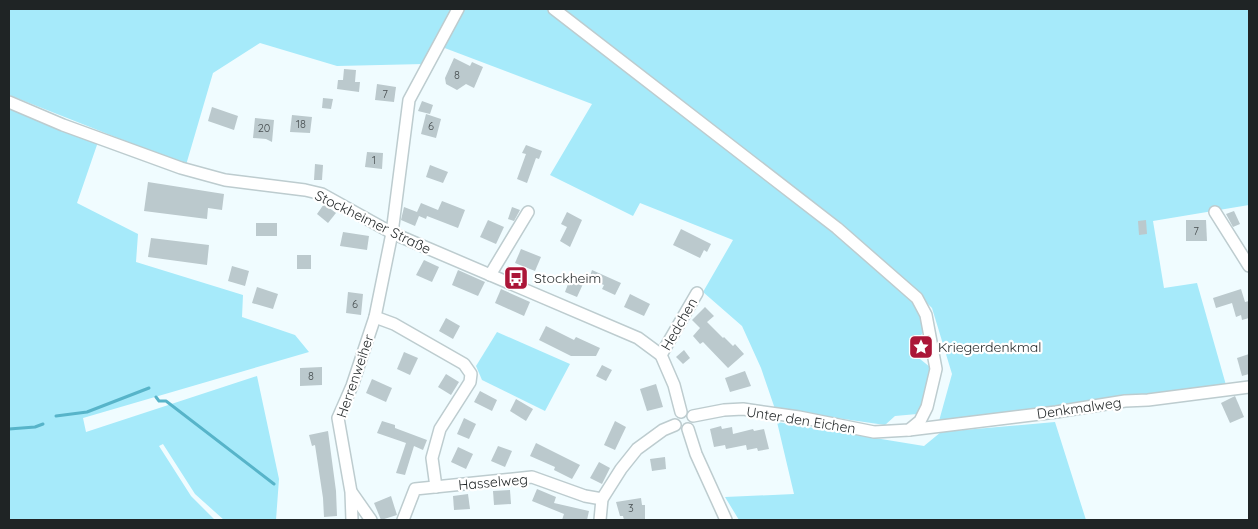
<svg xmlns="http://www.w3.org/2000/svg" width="1258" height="529" font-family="Quicksand,sans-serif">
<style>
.green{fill:#a6eafa}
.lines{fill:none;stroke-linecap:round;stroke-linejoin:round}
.stream{stroke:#57b4c9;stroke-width:3}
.building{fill:#bbc9cd}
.minor-casing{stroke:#bdcccf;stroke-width:14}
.minor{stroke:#fff;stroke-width:11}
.labels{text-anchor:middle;stroke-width:4.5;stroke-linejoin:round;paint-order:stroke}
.number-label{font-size:11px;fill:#464d4f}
.street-label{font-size:14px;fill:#1f2425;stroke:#fff}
.poi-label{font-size:14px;fill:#1f2425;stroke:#fff;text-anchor:start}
</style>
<rect width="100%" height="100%" fill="#f0fcff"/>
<g class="green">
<path d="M9 9H454L424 64 337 66 260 43 213 73 186 165 9 95Z"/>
<path d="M462 9H547L572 30 578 21 565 9H1249V205L1153 221 1164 288 1197 283 1226 385 939 421 952 374 932 308 868 247 611 45 602 51 853 246 926 315 924 331 910 351 940 375 928 413 895 416 885 425 775 409 761 368 742 326 703 292 733 240 640 203 633 216 550 175 592 104 442 47Z"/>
<path d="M9 106 98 142 77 203 138 234 136 262 243 295 242 317 295 335 309 352 83 418 86 432 257 376 279 479 276 520H224L195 494 163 444 159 446 191 496 215 520H9Z"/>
<path d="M497 332 570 364 545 411 482 380 476 366Z"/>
<path d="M777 422 924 446 941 432 1055 422 1086 520H739L725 497 794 494Z"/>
</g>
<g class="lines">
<g class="stream">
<path d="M156 397 159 401H166L274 484"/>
<path d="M56 416 87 412 149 388"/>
<path d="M9 429 35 427 43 424"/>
</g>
</g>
<g class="building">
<path d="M454 58 470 66 472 62 483 67 474 88 466 84 457 90 446 84 445 78Z"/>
<path d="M344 69 356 70 355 82H360L359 92 337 89 338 80H343Z"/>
<path d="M377 84 396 87 394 102 375 100Z"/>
<path d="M323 98 333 99 331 109 322 108Z"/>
<path d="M422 101 433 105 430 114 418 111Z"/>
<path d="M212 107 238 116 234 130 208 121Z"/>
<path d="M426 114 441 119 436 138 421 134Z"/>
<path d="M292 115 312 117 310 133 290 132Z"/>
<path d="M255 118 274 120 272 142 266 139 253 138Z"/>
<path d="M526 145 542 151 539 159 536 158 527 183 517 179 526 154 522 153Z"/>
<path d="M367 152 383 153 382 169 365 167Z"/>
<path d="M315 164 323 165 322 180H314Z"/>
<path d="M430 165 448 172 443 183 426 177Z"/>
<path d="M148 182 224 194 222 210 208 208 207 219 144 211Z"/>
<path d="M442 201 465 210 458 228 427 216 426 219 419 216 415 226 401 220 404 207 417 212 421 203 438 210Z"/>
<path d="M324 204 336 213 328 223 317 214Z"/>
<path d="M512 207 520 210 514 221 508 219Z"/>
<path d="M1234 211 1240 224 1233 227 1226 214Z"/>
<path d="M567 212 582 220 570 247 560 241 567 227 561 224Z"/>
<path d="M488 220 504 227 496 244 480 237Z"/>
<path d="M1146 220 1147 234 1139 235 1138 221Z"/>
<path d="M1186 220H1206L1207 241H1186Z"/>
<rect x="256" y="223" width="21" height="13"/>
<path d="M681 229 711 244 707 252 704 250 700 258 673 245Z"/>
<path d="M343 232 369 236 367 250 340 246Z"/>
<path d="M151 238 209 245 207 265 148 257Z"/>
<path d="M521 249 541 257 535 271 515 263Z"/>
<rect x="297" y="255" width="14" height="14"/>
<path d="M424 260 439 267 432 282 416 275Z"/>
<path d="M232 266 249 271 245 286 228 281Z"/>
<path d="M458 270 485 282 478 296 452 285Z"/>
<path d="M592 270 621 283 615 295 602 289 604 285 589 279Z"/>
<path d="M570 279 583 284 577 297 565 292Z"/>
<path d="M257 287 278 294 273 309 252 303Z"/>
<path d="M501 289 530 302 524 316 495 303Z"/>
<path d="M1241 289 1245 302 1249 301V318L1242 320 1241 315 1236 317 1232 303 1216 308 1213 298Z"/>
<path d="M348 292 363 294 361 315 346 313Z"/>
<path d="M630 294 650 304 644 316 624 307Z"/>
<path d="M705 307 714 316 707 322 723 338 724 337 733 346 735 344 744 354 728 368 704 343 703 342 700 344 693 336 700 328 692 320Z"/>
<path d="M446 318 460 326 453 339 439 331Z"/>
<path d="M546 326 574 340 576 337 600 348 596 356H571L539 340Z"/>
<path d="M684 350 690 358 683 364 676 357Z"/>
<path d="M404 352 418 358 410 375 397 369Z"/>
<path d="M1249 354V374L1242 376 1237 358Z"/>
<path d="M602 365 612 370 606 381 596 376Z"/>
<path d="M322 367V385L300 386V368Z"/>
<path d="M745 371 751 386 730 392 725 378Z"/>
<path d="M446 374 459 382 451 395 438 387Z"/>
<path d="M372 379 392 388 386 402 366 393Z"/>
<path d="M656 384 663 407 647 411 640 389Z"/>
<path d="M480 391 497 400 492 411 474 402Z"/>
<path d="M1235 396 1244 417 1230 423 1221 403Z"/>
<path d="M516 399 533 409 526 421 510 411Z"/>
<path d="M464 418 476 424 469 439 457 434Z"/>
<path d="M382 421 395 425V428L427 440 423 450 414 446 405 475 396 473 406 443 377 433Z"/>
<path d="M615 421 626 427 615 450 604 445Z"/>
<path d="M721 426 722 429 732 427 733 434 753 429 754 431 764 429 769 449 758 451 757 448 747 450 746 445 726 449 725 445 714 447 710 429Z"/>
<path d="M328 431 336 491 337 516 324 517 323 498 315 445 312 446 309 435Z"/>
<path d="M536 443 580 465 572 479 554 470 555 467 530 456Z"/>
<path d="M498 446 512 451 505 467 491 461Z"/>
<path d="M458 447 473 454 466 469 451 462Z"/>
<path d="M665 457 666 469 652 471 650 459Z"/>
<path d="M599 462 610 468 602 484 590 478Z"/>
<path d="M537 489 556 497 554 503 589 511 587 520H562L564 514 532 501Z"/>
<path d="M510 490 511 504 494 505 493 491Z"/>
<path d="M468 494 470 509 454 510 453 496Z"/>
<path d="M391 496 397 515 381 520 374 503Z"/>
<path d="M641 498 642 505H645V520H624L623 516H620L616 502Z"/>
</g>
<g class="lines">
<defs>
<g id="minor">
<path d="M554 9 837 228 917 298 926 315 936 369 927 407 920 421 909 430"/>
<path d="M9 102 63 125 181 168 225 180 305 190 322 194 392 233 638 338 661 355 674 385 681 412"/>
<path d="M1215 212 1249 266"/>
<path d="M490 275 528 212"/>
<path d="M375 317 394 324 464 364 471 374 470 382 440 429 432 458 436 487"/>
<path d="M661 355 697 293"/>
<path d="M693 416 724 410 743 409 799 417 874 432 909 430 1056 412 1125 401 1148 400 1249 387"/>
<path d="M688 429 696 454 726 520"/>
<path d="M352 493 371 520"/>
<path d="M352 520 351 492 338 418 352 386 375 317 392 233 409 100 458 9"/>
<path d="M403 520 415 489 532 477 585 496 602 499"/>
<path d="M600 520 602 499 621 469 637 449 663 430 675 425"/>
</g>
</defs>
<use href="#minor" class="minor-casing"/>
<use href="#minor" class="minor"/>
</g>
<defs>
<symbol id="bus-square" viewBox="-11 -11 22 22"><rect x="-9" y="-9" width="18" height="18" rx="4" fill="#ab1638" stroke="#fff"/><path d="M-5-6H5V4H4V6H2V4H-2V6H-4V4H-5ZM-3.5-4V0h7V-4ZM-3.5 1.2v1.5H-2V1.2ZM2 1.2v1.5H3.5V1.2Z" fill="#fff"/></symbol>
<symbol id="sight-square" viewBox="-11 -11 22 22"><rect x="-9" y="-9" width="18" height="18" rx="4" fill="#ab1638" stroke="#fff"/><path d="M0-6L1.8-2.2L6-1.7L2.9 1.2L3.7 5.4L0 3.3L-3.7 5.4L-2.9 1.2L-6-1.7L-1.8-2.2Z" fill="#fff"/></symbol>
</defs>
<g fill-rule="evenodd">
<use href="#bus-square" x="502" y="264" width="28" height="28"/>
<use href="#sight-square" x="907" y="333" width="28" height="28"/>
</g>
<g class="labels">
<g class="number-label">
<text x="457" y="79">8</text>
<text x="385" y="98">7</text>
<text x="301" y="128">18</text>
<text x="431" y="130">6</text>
<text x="264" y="132">20</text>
<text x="374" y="164">1</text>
<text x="1196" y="235">7</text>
<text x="355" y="308">6</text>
<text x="311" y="380">8</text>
<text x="631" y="512">3</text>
</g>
<g class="street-label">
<text transform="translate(373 222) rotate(26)" y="5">Stockheimer Straße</text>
<text transform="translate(679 324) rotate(-60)" y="5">Hedchen</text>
<text transform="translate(355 376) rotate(-71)" y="5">Herrenweiher</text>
<text transform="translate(1079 408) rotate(-8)" y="5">Denkmalweg</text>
<text transform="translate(801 420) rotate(9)" y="5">Unter den Eichen</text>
<text transform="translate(493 482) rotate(-5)" y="5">Hasselweg</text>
</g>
<g class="poi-label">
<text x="534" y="283">Stockheim</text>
<text x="938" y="352">Kriegerdenkmal</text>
</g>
</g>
<rect width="1258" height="529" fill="none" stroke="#1f2425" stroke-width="20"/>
</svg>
